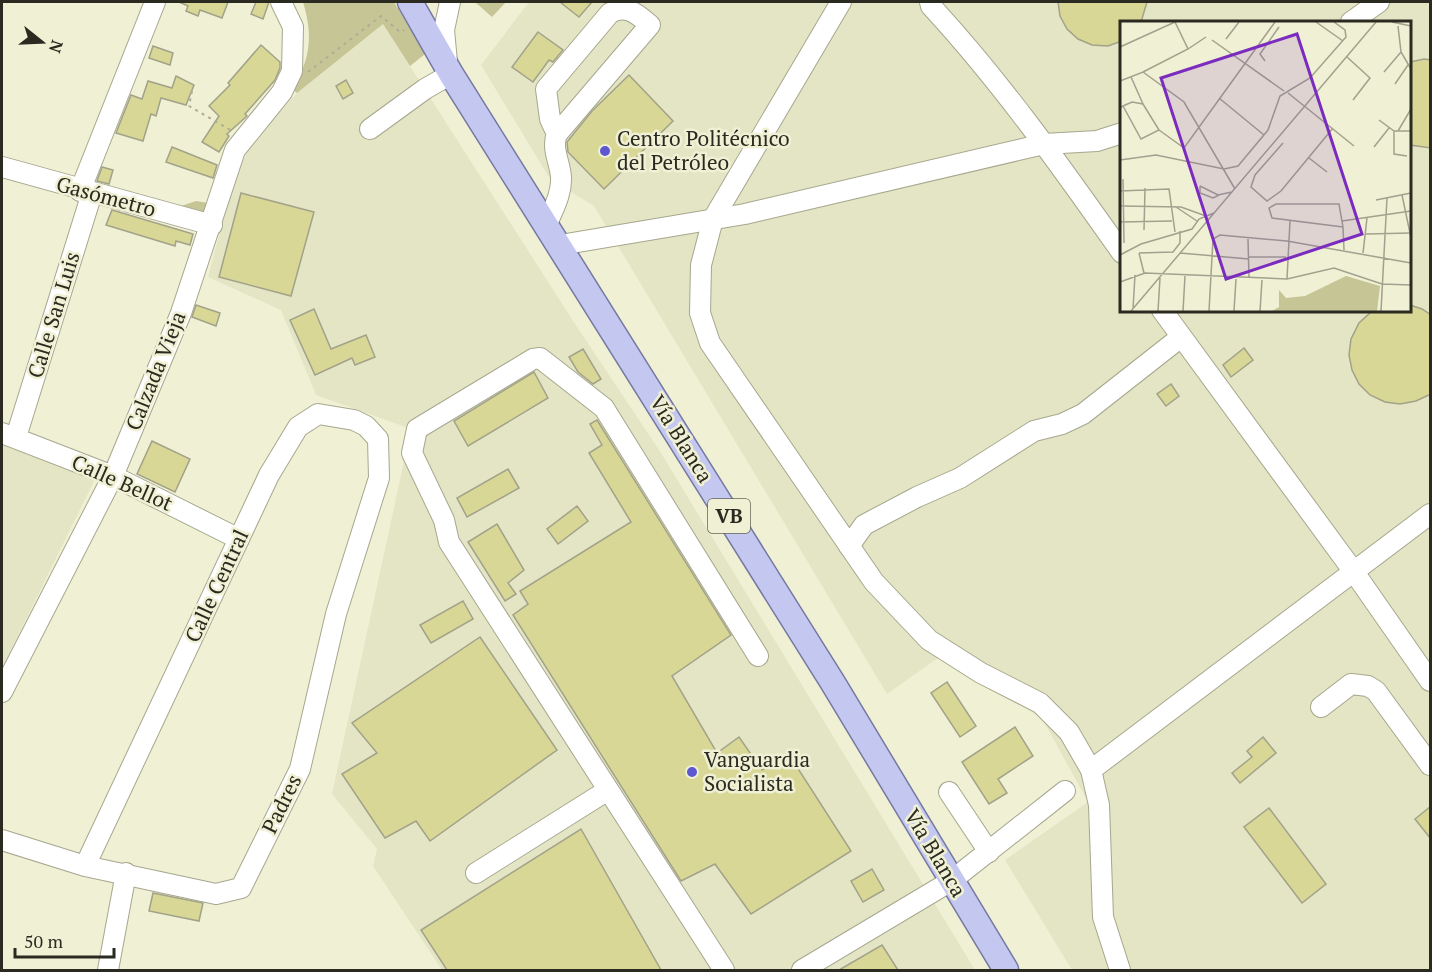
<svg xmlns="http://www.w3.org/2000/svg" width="1432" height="972" font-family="'PT Serif',serif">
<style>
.built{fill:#e4e5c4;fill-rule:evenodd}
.green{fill:#c5c595}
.building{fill:#d8d796;stroke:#a2a28a;stroke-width:1.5}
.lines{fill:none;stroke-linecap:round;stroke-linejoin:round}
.minor-casing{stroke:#a6a78e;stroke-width:22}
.major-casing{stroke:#7579a1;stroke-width:27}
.path{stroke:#aeae98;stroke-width:2;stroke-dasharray:3 4.5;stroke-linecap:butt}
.minor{stroke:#fff;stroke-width:20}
.major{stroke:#c4c8f0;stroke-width:24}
.poi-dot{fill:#5d58d0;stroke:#f0f0d5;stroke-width:2}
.labels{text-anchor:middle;stroke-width:5;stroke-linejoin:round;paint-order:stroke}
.shield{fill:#f0f0d5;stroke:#656556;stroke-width:1.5}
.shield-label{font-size:20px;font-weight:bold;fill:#2a2a20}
.poi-label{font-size:21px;fill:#2a2a20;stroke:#f0f0d5;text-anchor:start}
.street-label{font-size:21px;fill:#2a2a20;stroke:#f0f0d5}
.inset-road{fill:none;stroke:#a1a18d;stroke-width:1.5}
.view{fill:#7b2cbf;fill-opacity:0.15;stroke:#7b2cbf;stroke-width:3}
.inset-edge{fill:none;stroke:#2a2a20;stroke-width:3}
</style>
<rect width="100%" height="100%" fill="#f0f0d5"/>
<g class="built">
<path d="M529 2H1430V970H1072L1005 860 1088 802 1042 718 938 658 887 694 594 206 550 179 481 65ZM1122 22H1410V310H1122Z"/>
<path d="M383 24 575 324 661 453 975 970H442L373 866 377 849 332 794 411 429 316 395 281 310 208 277 236 172 253 143 297 93Z"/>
<path d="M2 444 96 477 2 668Z"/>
</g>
<g class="green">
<path d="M303 2H394L425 54 410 66 383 24 297 93 292 89C311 59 313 35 303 2Z"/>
<path d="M475 2H506L492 17Z"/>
<path d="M196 201 208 203 206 215 175 208Z"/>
</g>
<g class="building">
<path d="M179 2H228L222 18 200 10 198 16 186 11 188 6Z"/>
<path d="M256 2H269L263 19 251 14Z"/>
<path d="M560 2H592L579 17Z"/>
<path d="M1058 2H1147L1141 22H1122V41L1108 46 1092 45 1078 39 1067 29 1060 16Z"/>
<path d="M538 32 563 50 553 62 549 60 533 82 512 67Z"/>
<path d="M261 45 280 62V68L275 80 245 114 247 116 227 134 229 136 219 152 202 142 219 116 209 106 230 85 228 83Z"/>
<path d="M153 46 173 53 170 65 149 58Z"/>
<path d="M1424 59 1431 60V148L1410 145V62Z"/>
<path d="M629 75 673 121 604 189 568 152 567 142 592 111Z"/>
<path d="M176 76 194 85 186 105 161 98 156 116 151 114 143 141 116 133 131 95 142 99 148 81 172 88Z"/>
<path d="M346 80 353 93 343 99 336 86Z"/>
<path d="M172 147 217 165 213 178 166 162Z"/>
<path d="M102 167 113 170 109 184 97 181Z"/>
<path d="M241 193 314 212 291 296 219 277Z"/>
<path d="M112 210 193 234 190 245 176 241 175 246 106 225Z"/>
<path d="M196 305 220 313 216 326 192 317Z"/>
<path d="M1410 305 1422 309 1431 315V394L1416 401 1400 404 1385 402 1370 395 1359 384 1352 370 1349 355 1351 339 1359 323 1372 311 1410 310Z"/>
<path d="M314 309 331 349 366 335 375 357 355 365 352 358 315 375 290 320Z"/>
<path d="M1244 348 1253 360 1231 377 1223 365Z"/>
<path d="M583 349 601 379 593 384 578 372 569 357Z"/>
<path d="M534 372 548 398 468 446 454 421Z"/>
<path d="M1171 384 1179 396 1166 406 1157 394Z"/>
<path d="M597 420 731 635 672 676 717 753 739 737 762 770 788 753 851 851 751 914 715 864 681 881 513 615 528 604 520 591 631 522 589 453 602 445 590 424Z"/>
<path d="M152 441 190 459 175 492 137 474Z"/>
<path d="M508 469 519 488 467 517 457 498Z"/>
<path d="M577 506 588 521 558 544 547 529Z"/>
<path d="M497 524 524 570 508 583 516 594 505 601 468 542Z"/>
<path d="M463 601 473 619 431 643 420 625Z"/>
<path d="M480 637 557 750 430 841 416 821 385 838 342 774 377 753 352 723Z"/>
<path d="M947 682 976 726 960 737 931 693Z"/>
<path d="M1015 727 1033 756 998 779 1007 793 989 804 962 762Z"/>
<path d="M1263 737 1276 753 1240 783 1232 773 1252 757 1247 751Z"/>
<path d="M1431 806V839L1415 819Z"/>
<path d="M1269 808 1326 884 1302 903 1244 827Z"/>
<path d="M581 829 661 970H447L421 930Z"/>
<path d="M872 869 884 890 863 902 851 881Z"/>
<path d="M153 893 203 903 199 921 149 911Z"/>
<path d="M882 945 898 970H839Z"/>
</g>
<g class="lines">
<defs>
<g id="minor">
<path d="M841 2 713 219 701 265 700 313 710 343 874 582 929 640 981 673 1040 703 1069 732 1091 770 1099 805 1103 917 1120 970"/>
<path d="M930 2 931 6C1002 83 1062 168 1122 253"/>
<path d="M1351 22 1379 2"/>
<path d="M447 62 444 30 450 2"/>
<path d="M370 129 425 89 451 74"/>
<path d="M2 167 212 225"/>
<path d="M80 191 155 2"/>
<path d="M547 224C553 209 562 194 561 177 560 162 551 148 557 134L650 25C637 14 627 4 610 13L546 89 550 119 557 134"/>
<path d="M560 245 745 214 1044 144 1097 141 1122 133"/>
<path d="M1162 310 1354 572 1430 681"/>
<path d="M2 433 113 476 239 539"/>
<path d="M16 437 92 193"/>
<path d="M849 546 864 525 917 497 960 478 1034 431 1062 424 1083 414 1181 337"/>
<path d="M2 692 113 476 181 313 235 150 282 92 292 71 293 27 281 2"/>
<path d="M1321 707 1351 684 1368 686 1376 691 1430 765"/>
<path d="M1091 770 1430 514"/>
<path d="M949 792 989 852"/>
<path d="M2 840 85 866 216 894 241 888 300 769 336 614 379 478 378 439 366 426 354 420 318 414 298 427 269 475 85 866"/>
<path d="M476 873 608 790"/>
<path d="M108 970 126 873"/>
<path d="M724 970 449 542 444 520 412 453 417 429 533 359 540 358 604 408 758 656"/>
<path d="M802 970 951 881 1065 791"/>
</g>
<path id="major" d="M410 2 451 74 833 683 1006 970"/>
</defs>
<use href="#minor" class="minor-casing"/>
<use href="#major" class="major-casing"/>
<g class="path">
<path d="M308 72 381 16 400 32 404 30"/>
<path d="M192 91 189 106 232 131"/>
</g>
<use href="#minor" class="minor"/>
<use href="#major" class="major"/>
</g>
<g class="poi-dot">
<circle cx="605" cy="151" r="6"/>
<circle cx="692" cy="772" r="6"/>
</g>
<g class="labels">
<rect class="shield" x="708" y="499" width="42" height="34" rx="4.5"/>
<g class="shield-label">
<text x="729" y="523">VB</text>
</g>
<g class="poi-label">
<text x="617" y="146">Centro Politécnico<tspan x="617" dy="24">del Petróleo</tspan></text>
<text x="704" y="767">Vanguardia<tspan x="704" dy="24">Socialista</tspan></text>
</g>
<g class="street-label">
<text transform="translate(106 197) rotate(15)" y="7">Gasómetro</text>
<text transform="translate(54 315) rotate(-73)" y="7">Calle San Luis</text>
<text transform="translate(156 371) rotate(-68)" y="7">Calzada Vieja</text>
<text transform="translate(681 439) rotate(58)" y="7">Vía Blanca</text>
<text transform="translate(122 483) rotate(24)" y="7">Calle Bellot</text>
<text transform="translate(217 586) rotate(-65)" y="7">Calle Central</text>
<text transform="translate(282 804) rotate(-64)" y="7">Padres</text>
<text transform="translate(935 853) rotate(59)" y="7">Vía Blanca</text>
</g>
</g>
<g transform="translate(1120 21)">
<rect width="291" height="291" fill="#f0f0d5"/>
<path d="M226 255 260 265 257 290H152L159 286V269L166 277 185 275Z" fill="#c5c595"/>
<path class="inset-road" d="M196 1 223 20M272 1 291 5M278 5 281 31 291 48M106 18 119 1M92 19 164 70M0 26 55 1M68 28 86 16M227 36 250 57 233 79M145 40 140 33 159 6M23 51 68 28 55 1M264 51 281 31M11 56 23 83M0 60 23 51 64 81 115 168M275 63 288 44M168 72 234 125M99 77 144 114M0 87 3 85 12 81 23 83 39 109 21 118 3 85M259 99 274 110H291M39 109 64 127 155 1M274 110V133L287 135M278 110 291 88M163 122 135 154 131 166 147 180 161 170 213 107M254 126 269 107M189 137 207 151M0 139 36 134 104 148 118 145 148 109 160 75 190 57 226 16 225 9 214 1M3 158 4 222M80 165 98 174 112 171M80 165V172L93 177 99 174M0 170 49 168 55 211M282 174 291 217M256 179 291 172M0 185 61 186 86 195M56 186 77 200M222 200 291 190M0 201 52 200M223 206 152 197 149 187 156 183H219L223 206 224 229M24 209 25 167M246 213 291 212M128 218 129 257M19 232 53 231 60 222V210M19 232 24 252M60 232 129 238M243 232 247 197M0 234 21 223 72 208 79 198 94 192M129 236H166M167 258 170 200M0 261 25 252 167 258 214 247 262 263 291 264M13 288 15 254M11 290 256 1M38 290 40 257M63 290 65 255M89 290 93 218 100 214 167 220 291 242M114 290 116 258M140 290 142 259M261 290 267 177"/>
<path class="view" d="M177 13 242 213 106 258 41 57Z"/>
<rect width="291" height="291" class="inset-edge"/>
</g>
<rect width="1432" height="972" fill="none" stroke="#2a2a20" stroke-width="6"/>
<g transform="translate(42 42) rotate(108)" stroke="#f0f0d5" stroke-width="4.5" paint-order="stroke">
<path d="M0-4.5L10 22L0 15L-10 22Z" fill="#2a2a20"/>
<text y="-9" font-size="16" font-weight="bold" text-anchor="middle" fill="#2a2a20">N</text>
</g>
<path d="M15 948v9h99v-9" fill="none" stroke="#2a2a20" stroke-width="3"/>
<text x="24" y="948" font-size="18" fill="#2a2a20" stroke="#f0f0d5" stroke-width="4.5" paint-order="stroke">50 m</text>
</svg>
